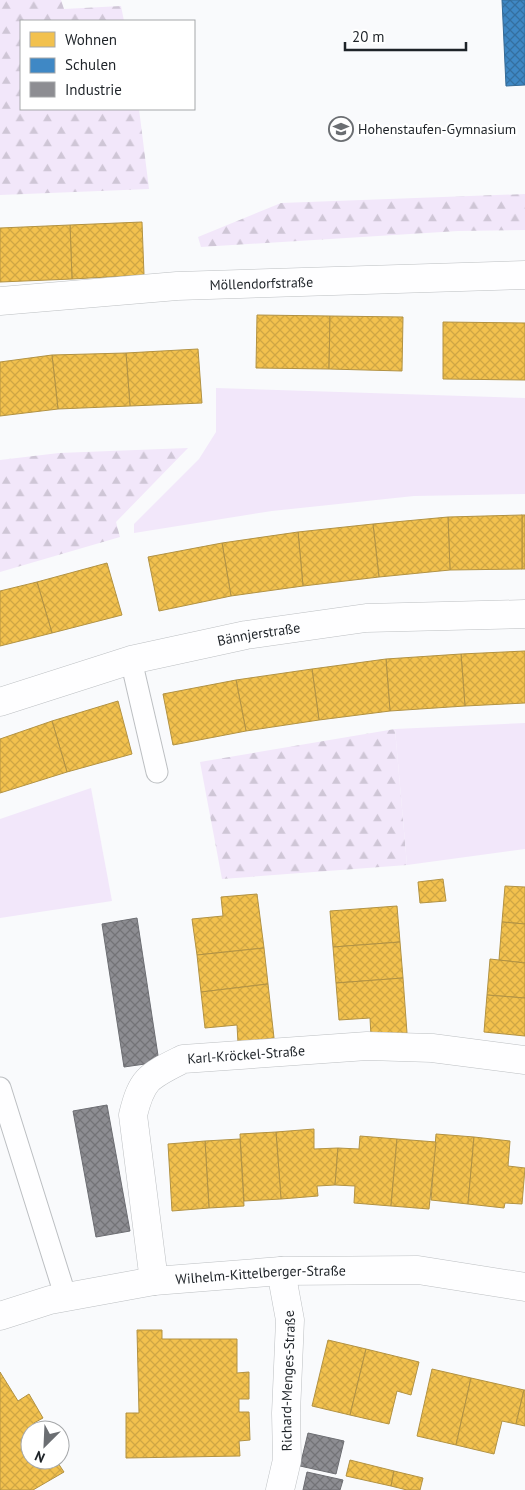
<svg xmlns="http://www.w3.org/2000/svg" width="525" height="1490" font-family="'PT Sans',sans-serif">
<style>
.forest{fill:url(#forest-firs)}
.green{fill:#f2e7fa}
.homes{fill:url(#homes-cross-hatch);stroke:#b29243}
.schools{fill:url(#schools-cross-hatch);stroke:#356a96}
.industry{fill:url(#industry-cross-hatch);stroke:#6c6d72}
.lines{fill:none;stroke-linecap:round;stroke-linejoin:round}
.lane-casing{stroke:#bcbfc2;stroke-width:23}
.street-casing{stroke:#bcbfc2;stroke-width:29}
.lane{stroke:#fefeff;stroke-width:21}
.street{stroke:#fefeff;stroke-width:28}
.labels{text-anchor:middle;stroke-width:5;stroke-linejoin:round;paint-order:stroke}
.poi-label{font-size:14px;fill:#1e2328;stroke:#fff;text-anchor:start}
.street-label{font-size:14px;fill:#1e2328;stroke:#fff}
</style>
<defs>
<pattern id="forest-firs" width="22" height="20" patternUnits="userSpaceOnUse" patternTransform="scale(1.25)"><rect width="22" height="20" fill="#f2e7fa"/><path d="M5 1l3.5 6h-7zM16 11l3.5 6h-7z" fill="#cfc6d6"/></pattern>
<pattern id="homes-cross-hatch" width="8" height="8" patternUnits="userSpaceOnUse" patternTransform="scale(1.25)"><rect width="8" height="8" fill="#f2c14e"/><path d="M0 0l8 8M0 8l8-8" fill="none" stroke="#cfa644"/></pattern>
<pattern id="schools-cross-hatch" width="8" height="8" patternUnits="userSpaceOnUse" patternTransform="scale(1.25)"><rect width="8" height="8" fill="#3f88c5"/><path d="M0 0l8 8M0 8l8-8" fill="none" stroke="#346fa0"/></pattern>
<pattern id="industry-cross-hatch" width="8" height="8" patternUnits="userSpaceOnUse" patternTransform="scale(1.25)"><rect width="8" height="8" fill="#8d8d92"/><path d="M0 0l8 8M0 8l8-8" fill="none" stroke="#737377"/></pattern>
</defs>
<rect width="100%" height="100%" fill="#f9fafc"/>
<g class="forest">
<path d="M0 0H61L64 9 121 6 124 21H21V109H139L149 189 0 195Z"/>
<path d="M525 194V230L458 231 201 247 198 237 281 203Z"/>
<path d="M188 448 116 522 120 537 0 572V460L59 453Z"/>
<path d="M395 729 407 865 222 879 200 762Z"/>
</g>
<g class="green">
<path d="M216 388 525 398V494L414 496 272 511 134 533V524L199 459 216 432Z"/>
<path d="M525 723V849L407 865 395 729Z"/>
<path d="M91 788 112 901 0 918V819Z"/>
</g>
<g class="homes">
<path d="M142 222 144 275 72 279 70 225Z"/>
<path d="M70 225 72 279 0 282V228Z"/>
<path d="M257 315 330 316 329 369 256 368Z"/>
<path d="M330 316 403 317 402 371 329 369Z"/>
<path d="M443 322 525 323V380L443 379Z"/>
<path d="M198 349 202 403 130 406 126 353Z"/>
<path d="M126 353 130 406 58 409 52 355Z"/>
<path d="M52 355 58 409 0 416V362Z"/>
<rect x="522" y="515" width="3" height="54"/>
<path d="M522 515V569L450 570 448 517Z"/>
<path d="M448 517 450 570 379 577 373 524Z"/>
<path d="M373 524 379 577 303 586 298 532Z"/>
<path d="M298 532 303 586 231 596 222 543Z"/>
<path d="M222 543 231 596 159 611 148 557Z"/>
<path d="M107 563 122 615 52 633 37 582Z"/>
<path d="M37 582 52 633 0 646V591Z"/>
<path d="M525 651V703L465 706 461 654Z"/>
<path d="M461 654 465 706 390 711 386 659Z"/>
<path d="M386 659 390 711 319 720 312 669Z"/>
<path d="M312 669 319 720 246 731 236 680Z"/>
<path d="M236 680 246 731 173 745 163 694Z"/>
<path d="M118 701 132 754 67 772 52 721Z"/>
<path d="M52 721 67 772 0 793V739Z"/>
<path d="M443 879 446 901 420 903 418 882Z"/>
<path d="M505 886 525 887V924L502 922Z"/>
<path d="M257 894 264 948 197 955 192 919 223 916 221 897Z"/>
<path d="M397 906 400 942 333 947 330 911Z"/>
<path d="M502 922 525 924V963L499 960Z"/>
<path d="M400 942 403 978 336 983 333 947Z"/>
<path d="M264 948 268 984 201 992 197 955Z"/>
<path d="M490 959 525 963V998L487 995Z"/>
<path d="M403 978 407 1033 371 1036 370 1018 339 1020 336 983Z"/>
<path d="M268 984 274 1038 238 1043 237 1025 205 1028 201 992Z"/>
<path d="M487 995 525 998V1036L484 1032Z"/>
<path d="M314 1129V1149L338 1148 335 1185 317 1186 318 1196 281 1199 276 1132Z"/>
<path d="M276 1132 281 1199 244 1201 240 1134Z"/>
<path d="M436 1134 474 1137 468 1204 431 1200Z"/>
<path d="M360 1136 397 1139 391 1206 354 1203 355 1186 335 1185 338 1148 359 1149Z"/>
<path d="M474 1137 510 1141 508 1166 525 1168 522 1204 505 1203 504 1208 468 1204Z"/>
<path d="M240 1139 244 1206 209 1208 205 1141Z"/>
<path d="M397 1139 436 1142 429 1209 391 1206Z"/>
<path d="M205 1141 209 1208 172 1211 168 1144Z"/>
<path d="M137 1330H162V1339H237V1373L249 1372V1399H239V1412H249L250 1440 239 1441 240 1456 126 1458V1413H139Z"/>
<path d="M328 1340 366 1349 350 1415 312 1406Z"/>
<path d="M366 1349 419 1362 411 1395 397 1391 389 1424 350 1415Z"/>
<path d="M432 1369 471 1378 456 1445 417 1436Z"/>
<path d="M0 1372 18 1401 29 1394 43 1418 34 1423 38 1430H30V1460H56L64 1472 33 1490H0Z"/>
<path d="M471 1378 524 1390 516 1424 502 1421 494 1454 456 1445Z"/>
<path d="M524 1390H525V1426L516 1424Z"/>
<path d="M350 1460 394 1471 391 1486 346 1476Z"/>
<path d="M394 1471 423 1478 420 1490H407L391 1486Z"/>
</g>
<path class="schools" d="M502 0H525V85L506 86Z"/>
<g class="industry">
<path d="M137 918 159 1062 124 1067 102 924Z"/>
<path d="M107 1105 130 1231 96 1237 73 1111Z"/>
<path d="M308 1433 344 1441 336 1474 300 1466Z"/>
<path d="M307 1472 343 1480 340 1490H303Z"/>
</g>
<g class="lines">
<defs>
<g id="lane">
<path d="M131 660 157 772"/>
<path d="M0 1088 66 1298"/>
</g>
<g id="street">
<path id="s1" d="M0 301 177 286 525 275"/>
<path id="s2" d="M0 702 131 660 246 635 366 618 525 614"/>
<path id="s3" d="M154 1281 133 1115C142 1078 149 1076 183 1059L367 1046 432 1048 525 1060"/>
<path id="s4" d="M0 1316 50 1300 154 1281 281 1271 418 1270 525 1287"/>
<path id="s5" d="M280 1490 287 1460 286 1413 290 1320 281 1271"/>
</g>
</defs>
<use href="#lane" class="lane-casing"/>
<use href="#street" class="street-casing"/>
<use href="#lane" class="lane"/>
<use href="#street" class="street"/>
</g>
<defs>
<symbol id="school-ring" viewBox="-11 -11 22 22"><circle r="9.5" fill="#fff" stroke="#6b6e72" stroke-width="1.5"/><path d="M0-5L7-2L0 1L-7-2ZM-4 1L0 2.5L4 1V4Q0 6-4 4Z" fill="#6b6e72"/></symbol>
</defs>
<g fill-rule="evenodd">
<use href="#school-ring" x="327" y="115" width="28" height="28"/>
</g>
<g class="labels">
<g class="poi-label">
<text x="358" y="134">Hohenstaufen-Gymnasium</text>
</g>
<g class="street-label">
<text dy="5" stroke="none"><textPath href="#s1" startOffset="262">Möllendorfstraße</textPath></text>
<text dy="5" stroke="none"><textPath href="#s2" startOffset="268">Bännjerstraße</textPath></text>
<text dy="5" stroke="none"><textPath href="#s3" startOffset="310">Karl-Kröckel-Straße</textPath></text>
<text dy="5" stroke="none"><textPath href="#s4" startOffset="265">Wilhelm-Kittelberger-Straße</textPath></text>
<text dy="5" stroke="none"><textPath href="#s5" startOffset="110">Richard-Menges-Straße</textPath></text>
</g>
</g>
<rect x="20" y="20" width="175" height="90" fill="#ffffff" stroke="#a5a7a9"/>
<rect x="30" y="32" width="25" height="15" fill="#f2c14e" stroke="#a5a7a9"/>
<text x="65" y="45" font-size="15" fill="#1e2328">Wohnen</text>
<rect x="30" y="58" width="25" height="15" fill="#3f88c5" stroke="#a5a7a9"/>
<text x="65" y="70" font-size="15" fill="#1e2328">Schulen</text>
<rect x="30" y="82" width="25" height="15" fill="#8d8d92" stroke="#a5a7a9"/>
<text x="65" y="95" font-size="15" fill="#1e2328">Industrie</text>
<g transform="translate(45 1445) rotate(204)"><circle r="24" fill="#ffffff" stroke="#a5a7a9"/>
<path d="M0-4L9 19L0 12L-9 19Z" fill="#6b6e72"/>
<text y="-8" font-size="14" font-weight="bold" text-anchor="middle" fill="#1e2328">N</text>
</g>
<path d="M345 42v8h121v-8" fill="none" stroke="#1e2328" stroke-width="2.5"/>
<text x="352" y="42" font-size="15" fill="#1e2328" stroke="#ffffff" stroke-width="4" paint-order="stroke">20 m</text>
</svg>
